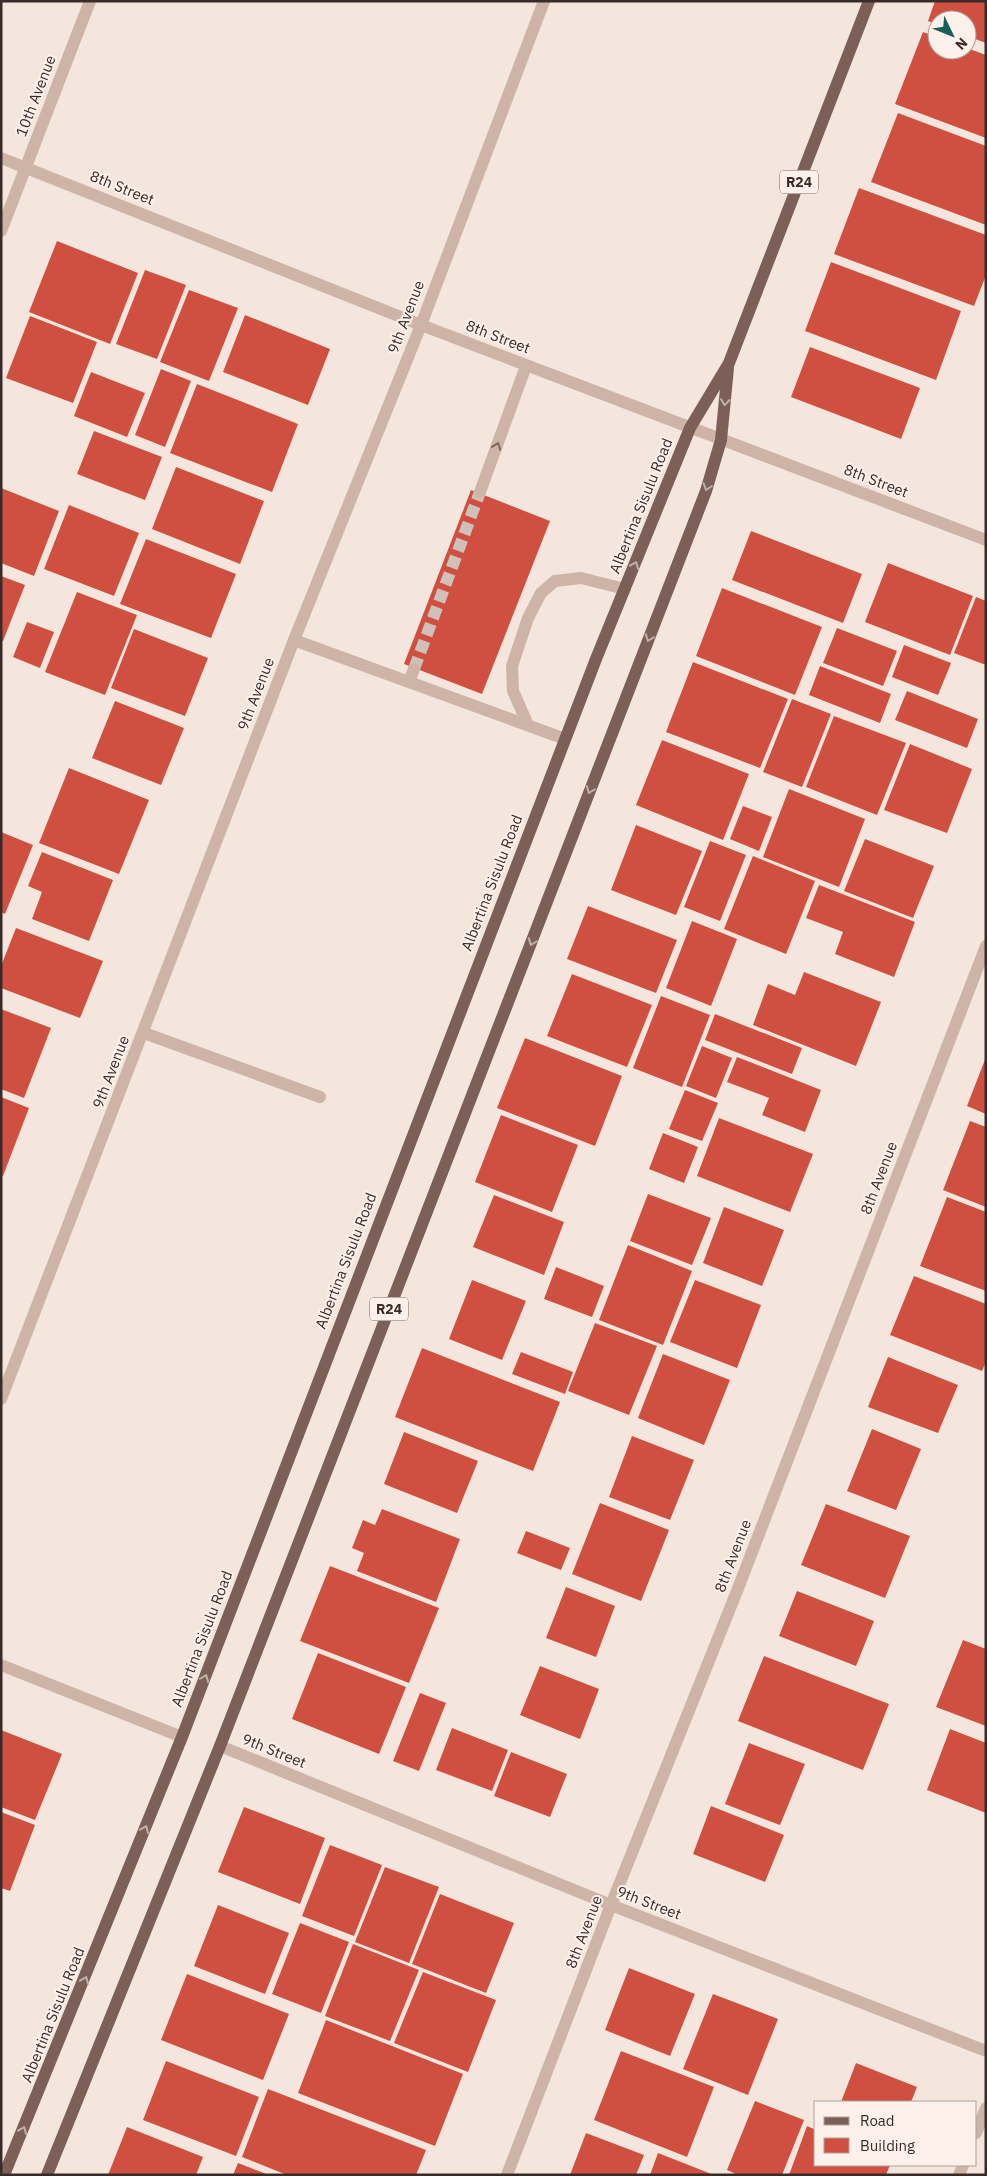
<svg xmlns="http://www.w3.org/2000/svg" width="987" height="2176" font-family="'IBM Plex Sans',sans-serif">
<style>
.building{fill:#cf5040}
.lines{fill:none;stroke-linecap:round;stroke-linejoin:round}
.minor-tunnel{stroke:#cfc1b9;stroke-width:12;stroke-dasharray:12 6;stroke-linecap:butt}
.minor{stroke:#cdb4a7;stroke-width:12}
.major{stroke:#7c6058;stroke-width:12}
.oneway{stroke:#c2b0a8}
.oneway2{stroke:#7c6961}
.labels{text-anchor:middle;stroke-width:4;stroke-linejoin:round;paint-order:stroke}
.shield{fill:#fbf1ea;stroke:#736662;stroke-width:1}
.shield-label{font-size:14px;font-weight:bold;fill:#392b28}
.street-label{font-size:15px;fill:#392b28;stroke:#fbf1ea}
</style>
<rect width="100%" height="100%" fill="#f4e6dd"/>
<g class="building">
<path d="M935 1H986V43L967 36V20H937V25L928 21Z"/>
<path d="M923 32 937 37V50H967V48L986 55V138L895 104Z"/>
<path d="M898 113 986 146V225L871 182Z"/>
<path d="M859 188 986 235V275L974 306 834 254Z"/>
<path d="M57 241 138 273 110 344 29 312Z"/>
<path d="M831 262 961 311 936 380 805 331Z"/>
<path d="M145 270 186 285 157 359 116 344Z"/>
<path d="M189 290 238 308 209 381 160 362Z"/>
<path d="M245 315 330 349 308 405 223 372Z"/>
<path d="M30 316 97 342 73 403 6 378Z"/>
<path d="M810 347 920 388 901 439 791 397Z"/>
<path d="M161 369 191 381 165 447 135 435Z"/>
<path d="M91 372 145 393 127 437 74 416Z"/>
<path d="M197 384 298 424 272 492 170 453Z"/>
<path d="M94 431 162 457 145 500 77 474Z"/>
<path d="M176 467 264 501 240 564 152 529Z"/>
<path d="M1 488 59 511 34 576 1 563Z"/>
<path d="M471 490 550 521 482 694 404 664Z"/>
<path d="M69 505 139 533 114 596 44 569Z"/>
<path d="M751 531 862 574 843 623 732 580Z"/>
<path d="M146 539 236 574 211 638 120 604Z"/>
<path d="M888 563 973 596 950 655 865 622Z"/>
<path d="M1 576 25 585 3 641H1Z"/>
<path d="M722 588 822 627 795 695 696 656Z"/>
<path d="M77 592 137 615 105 695 45 672Z"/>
<path d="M976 597 986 601V665L954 653Z"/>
<path d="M27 622 54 632 40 668 13 657Z"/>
<path d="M837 628 897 651 883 686 823 663Z"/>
<path d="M134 629 208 658 185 716 111 688Z"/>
<path d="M904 645 951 663 938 695 892 677Z"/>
<path d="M693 662 788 699 760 768 666 732Z"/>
<path d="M820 666 891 694 880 723 809 695Z"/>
<path d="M907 691 978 719 967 748 895 720Z"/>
<path d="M792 699 831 714 802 787 763 772Z"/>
<path d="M115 701 184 728 161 785 92 758Z"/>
<path d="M834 716 906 743 877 815 806 787Z"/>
<path d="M662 740 749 774 723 840 636 805Z"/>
<path d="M910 744 972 769 947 833 884 810Z"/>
<path d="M69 768 149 800 119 874 39 843Z"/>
<path d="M789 789 865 819 839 887 763 857Z"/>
<path d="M743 806 772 817 759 851 730 839Z"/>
<path d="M636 825 702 851 676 915 611 890Z"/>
<path d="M1 832 33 845 5 914 1 912Z"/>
<path d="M865 839 934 866 913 918 844 891Z"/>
<path d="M710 841 746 855 720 921 684 907Z"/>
<path d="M42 852 113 880 89 941 32 919 42 892 28 886Z"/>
<path d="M753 856 815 881 786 954 724 929Z"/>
<path d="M819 885 915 922 894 977 835 954 843 932 806 918Z"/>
<path d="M588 906 677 940 656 993 567 959Z"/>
<path d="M692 921 737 939 711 1006 666 988Z"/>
<path d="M16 928 103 961 80 1018 1 988V966Z"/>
<path d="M804 972 881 1002 856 1066 753 1025 768 984 795 995Z"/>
<path d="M572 974 652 1005 627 1067 547 1036Z"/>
<path d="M661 996 710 1015 682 1087 633 1068Z"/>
<path d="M1 1009 51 1028 24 1098 1 1089Z"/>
<path d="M715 1014 802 1048 792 1074 705 1040Z"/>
<path d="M525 1038 622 1076 595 1146 497 1108Z"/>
<path d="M702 1046 732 1058 716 1098 686 1086Z"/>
<path d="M737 1057 821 1090 805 1132 762 1115 769 1098 727 1082Z"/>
<path d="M986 1057V1114L967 1106Z"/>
<path d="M685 1090 718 1103 702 1141 669 1129Z"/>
<path d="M1 1097 29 1108 3 1176 1 1175Z"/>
<path d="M501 1115 578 1145 552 1212 475 1182Z"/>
<path d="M719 1118 813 1154 790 1212 697 1176Z"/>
<path d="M970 1121 986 1127V1207L943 1190Z"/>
<path d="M663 1133 698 1147 684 1183 649 1169Z"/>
<path d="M648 1194 711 1218 692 1265 630 1241Z"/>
<path d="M494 1195 564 1222 544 1275 473 1247Z"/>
<path d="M947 1197 986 1212V1291L920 1266Z"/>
<path d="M724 1207 784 1230 762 1286 703 1263Z"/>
<path d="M628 1245 692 1271 663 1345 599 1320Z"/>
<path d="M556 1267 604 1286 592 1317 544 1299Z"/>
<path d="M914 1276 986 1304V1361L982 1371 890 1335Z"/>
<path d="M472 1280 526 1301 502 1360 449 1339Z"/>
<path d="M695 1280 761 1305 737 1368 670 1342Z"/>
<path d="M595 1323 657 1346 629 1415 568 1391Z"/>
<path d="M422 1348 560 1402 533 1471 395 1417Z"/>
<path d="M521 1352 573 1372 565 1394 512 1374Z"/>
<path d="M663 1354 730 1380 704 1445 638 1418Z"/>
<path d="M888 1357 958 1385 938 1433 868 1407Z"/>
<path d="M872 1429 921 1449 896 1510 847 1491Z"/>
<path d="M404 1432 478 1461 457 1513 384 1484Z"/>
<path d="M632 1436 694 1460 670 1520 609 1497Z"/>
<path d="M600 1503 669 1530 641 1601 572 1574Z"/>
<path d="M826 1504 910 1536 885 1598 801 1565Z"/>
<path d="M382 1509 460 1539 436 1602 357 1571 364 1553 352 1548 363 1520 375 1525Z"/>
<path d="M526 1531 570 1548 561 1570 517 1553Z"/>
<path d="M330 1566 439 1608 409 1683 300 1641Z"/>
<path d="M566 1587 615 1606 596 1657 546 1638Z"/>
<path d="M797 1591 874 1621 856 1666 779 1636Z"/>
<path d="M963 1640 986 1649V1726L936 1707Z"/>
<path d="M318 1653 406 1687 379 1754 292 1719Z"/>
<path d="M764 1656 889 1704 863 1770 738 1721Z"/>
<path d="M540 1666 599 1689 580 1739 520 1715Z"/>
<path d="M420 1693 446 1703 419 1771 393 1761Z"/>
<path d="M452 1728 508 1750 492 1791 436 1770Z"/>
<path d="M950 1729 986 1743V1813L927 1790Z"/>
<path d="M1 1730 62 1754 35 1820 1 1807Z"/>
<path d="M749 1743 805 1764 780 1825 725 1804Z"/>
<path d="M511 1752 567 1774 550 1817 494 1796Z"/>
<path d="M711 1806 784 1835 765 1882 693 1854Z"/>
<path d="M244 1807 325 1838 300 1904 218 1872Z"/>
<path d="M1 1812 35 1825 10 1891 1 1888Z"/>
<path d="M330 1845 382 1865 354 1936 302 1916Z"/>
<path d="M385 1867 439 1887 409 1963 355 1942Z"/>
<path d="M440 1894 514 1923 486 1993 412 1964Z"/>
<path d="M218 1905 289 1933 265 1994 194 1966Z"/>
<path d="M300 1923 349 1942 321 2013 272 1994Z"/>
<path d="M353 1944 419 1970 390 2041 325 2016Z"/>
<path d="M629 1968 695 1994 670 2056 605 2030Z"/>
<path d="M423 1972 496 2000 468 2072 394 2043Z"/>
<path d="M187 1974 289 2014 263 2080 161 2040Z"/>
<path d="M713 1994 778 2019 748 2095 683 2069Z"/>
<path d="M326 2020 463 2074 435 2146 298 2093Z"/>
<path d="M621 2051 714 2087 687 2157 594 2120Z"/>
<path d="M166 2061 259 2097 236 2156 143 2120Z"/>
<path d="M856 2063 917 2087 911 2102H841Z"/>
<path d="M268 2089 426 2150 416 2175H287L242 2157Z"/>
<path d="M755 2101 804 2120 782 2175H738L727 2170Z"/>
<path d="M807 2126 816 2130V2165H890L886 2175H789Z"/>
<path d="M127 2127 203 2157 196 2175H108Z"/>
<path d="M586 2133 644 2155 636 2175H570Z"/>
<path d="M658 2153 714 2175H650Z"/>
<path d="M238 2163 269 2175H233Z"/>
</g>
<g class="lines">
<path class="minor-tunnel" d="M414 669 480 492"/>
<g class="minor">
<path d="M1 158 421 325 986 540"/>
<path d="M1 231 90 1"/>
<path d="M480 492 526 366"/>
<path d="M294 640 565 739"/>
<path d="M409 682 414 669"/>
<path d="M528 725 513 691 512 666 528 618 541 593 555 581 581 578 625 589"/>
<path d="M144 1033 320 1097"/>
<path d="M1 1399 294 640 421 325 544 1"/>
<path d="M1 1665 182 1737"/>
<path d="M220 1746 611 1905 986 2051"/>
<path d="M976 2133 986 2108"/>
<path d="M507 2175 611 1905 737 1591 986 946"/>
<path d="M959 2175 963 2165"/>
</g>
<g class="major">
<path d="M4 2175 182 1737 596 659 690 428 729 363 869 1"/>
<path d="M47 2175 220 1746 706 491 721 440 728 368"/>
</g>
</g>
<defs><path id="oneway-chevron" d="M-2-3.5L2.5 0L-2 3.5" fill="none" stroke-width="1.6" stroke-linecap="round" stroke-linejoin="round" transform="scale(1.25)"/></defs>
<g class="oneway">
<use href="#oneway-chevron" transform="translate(725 402) rotate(96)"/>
<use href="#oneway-chevron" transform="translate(707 487) rotate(108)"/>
<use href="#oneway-chevron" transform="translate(635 565) rotate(-67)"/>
<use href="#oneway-chevron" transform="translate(649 638) rotate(111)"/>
<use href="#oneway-chevron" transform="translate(590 790) rotate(111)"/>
<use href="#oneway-chevron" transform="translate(532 942) rotate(111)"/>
<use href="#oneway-chevron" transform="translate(205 1678) rotate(-69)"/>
<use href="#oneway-chevron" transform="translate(145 1829) rotate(-68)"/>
<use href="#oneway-chevron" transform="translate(85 1980) rotate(-68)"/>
<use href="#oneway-chevron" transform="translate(23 2130) rotate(-67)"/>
</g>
<use class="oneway2" href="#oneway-chevron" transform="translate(497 446) rotate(-70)"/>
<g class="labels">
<g class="shield">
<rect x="780" y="170.5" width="38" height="23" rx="4"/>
<rect x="370" y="1297.5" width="38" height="23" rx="4"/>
</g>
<g class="shield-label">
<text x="799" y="187">R24</text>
<text x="389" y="1314">R24</text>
</g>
<g class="street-label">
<text transform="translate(36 96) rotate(-69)" y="5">10th Avenue</text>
<text transform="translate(122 188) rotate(22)" y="5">8th Street</text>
<text transform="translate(406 317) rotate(-69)" y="5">9th Avenue</text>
<text transform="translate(498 337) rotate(21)" y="5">8th Street</text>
<text transform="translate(876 481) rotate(21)" y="5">8th Street</text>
<text transform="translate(641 506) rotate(-68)" y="5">Albertina Sisulu Road</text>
<text transform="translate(256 694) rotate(-69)" y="5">9th Avenue</text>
<text transform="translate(492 883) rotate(-69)" y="5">Albertina Sisulu Road</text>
<text transform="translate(111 1072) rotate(-69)" y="5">9th Avenue</text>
<text transform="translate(879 1178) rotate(-69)" y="5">8th Avenue</text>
<text transform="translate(346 1261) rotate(-69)" y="5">Albertina Sisulu Road</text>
<text transform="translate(733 1556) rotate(-69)" y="5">8th Avenue</text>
<text transform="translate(202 1639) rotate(-69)" y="5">Albertina Sisulu Road</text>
<text transform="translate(274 1751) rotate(22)" y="5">9th Street</text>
<text transform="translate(649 1903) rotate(21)" y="5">9th Street</text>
<text transform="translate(584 1932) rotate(-69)" y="5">8th Avenue</text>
<text transform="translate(53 2015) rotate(-68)" y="5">Albertina Sisulu Road</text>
</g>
</g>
<rect width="987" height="2176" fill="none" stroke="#392b28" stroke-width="5"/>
<rect x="814" y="2101" width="162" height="65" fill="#fbf1ea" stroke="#ada29c"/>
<rect x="824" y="2117" width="25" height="8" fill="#7c6058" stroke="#ada29c"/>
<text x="860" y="2126" font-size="15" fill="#392b28">Road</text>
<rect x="824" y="2138" width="25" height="15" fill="#cf5040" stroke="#ada29c"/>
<text x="860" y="2151" font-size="15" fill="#392b28">Building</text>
<g transform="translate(952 35) rotate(133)"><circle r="24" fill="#fbf1ea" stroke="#ada29c"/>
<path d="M0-4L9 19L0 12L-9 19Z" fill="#1a5e5a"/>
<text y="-8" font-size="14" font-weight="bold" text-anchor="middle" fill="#392b28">N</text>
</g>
</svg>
